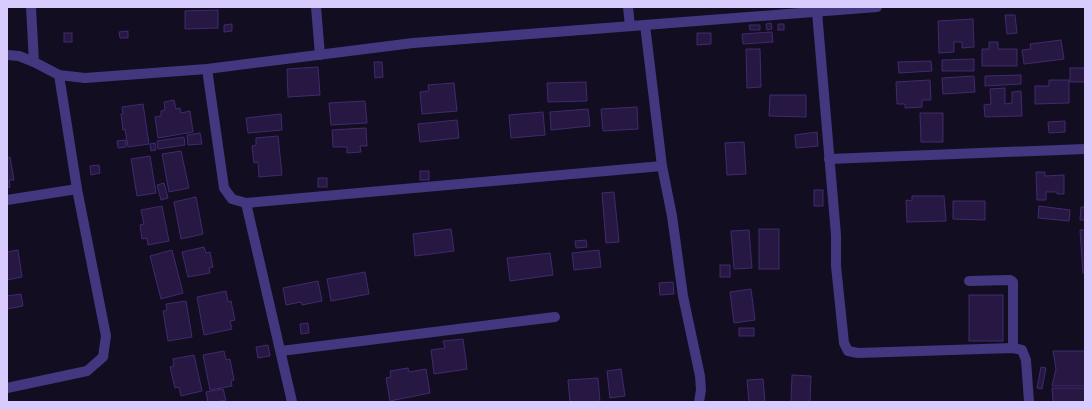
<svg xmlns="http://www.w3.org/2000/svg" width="1092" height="409" font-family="'Open Sans',sans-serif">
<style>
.building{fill:#261842;stroke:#402a6e}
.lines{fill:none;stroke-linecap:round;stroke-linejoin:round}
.minor{stroke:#433780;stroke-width:10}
</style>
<rect width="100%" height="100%" fill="#130d21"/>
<g class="building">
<path d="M218 10V28L185 29V11Z"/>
<path d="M1005 15H1015L1017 33 1007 34Z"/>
<path d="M973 19 974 47 962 48V42H954V52L939 53 938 21Z"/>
<path d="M771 23 772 29 767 30 766 24Z"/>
<path d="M232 24V31L224 32V25Z"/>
<rect x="778" y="24" width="6" height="6"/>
<path d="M749 25H760V30H750Z"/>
<path d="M128 31V38H120L119 32Z"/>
<path d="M772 32 773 42 743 44 742 34Z"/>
<rect x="64" y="33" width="8" height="9"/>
<path d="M697 33H711V44L697 45Z"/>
<path d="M1061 40 1064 59 1024 64 1022 50 1031 49 1030 44Z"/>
<path d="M989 42H998V49H1017V66H982V49H989Z"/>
<path d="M746 49H760L761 87 747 88Z"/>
<path d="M974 59V71H942V60Z"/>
<path d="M931 61 932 71 899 73 898 62Z"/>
<path d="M374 62H382L383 77 375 78Z"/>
<path d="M318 67 320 95 288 97 287 69Z"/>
<rect x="1070" y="68" width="15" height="14"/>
<path d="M1021 75V84L985 86V76Z"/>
<path d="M974 76 975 92 943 94 942 78Z"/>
<path d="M930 80 931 100H922V107L905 108V104H897L896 82Z"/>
<path d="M1049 80H1069V103L1035 104V86H1049Z"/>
<path d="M586 82 587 101 548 102 547 83Z"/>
<path d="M454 83 457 111 422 114 420 92 429 91 428 85Z"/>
<path d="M1005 88V104L1012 103V92L1021 91 1022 116 985 117 984 105 991 104 990 89Z"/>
<path d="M770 95H806V117L769 116Z"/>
<path d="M174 100 176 109 180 108 181 113 190 111 193 132 158 138 155 117 161 116V111L165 110 164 102Z"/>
<path d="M365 101 367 123 331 125 329 103Z"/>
<path d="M143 104 149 144 128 147 125 129 123 130 121 114H123L122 107Z"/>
<path d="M637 107 638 129 603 131 601 109Z"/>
<path d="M588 109 590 126 551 130 550 112Z"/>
<path d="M543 112 545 135 511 138 509 115Z"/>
<path d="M920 113H943V142H921Z"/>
<path d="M281 114 282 130 248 133 246 118Z"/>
<path d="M457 120 459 138 420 142 418 124Z"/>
<path d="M1065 121V132L1049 133 1048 122Z"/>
<path d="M366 128 367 146H360L361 152 347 153V147H333L332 130Z"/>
<path d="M817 132 818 146 796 148 795 135Z"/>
<path d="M200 133 202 144 188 145 187 135Z"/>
<path d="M278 136 282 175 259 177 258 162 254 163 252 146 256 145V138Z"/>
<path d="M184 137 185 145 158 149 157 141Z"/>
<path d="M126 140V147L118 148 117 141Z"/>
<path d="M744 142 746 174 727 175 725 143Z"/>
<path d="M155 143 156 150 151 151 150 144Z"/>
<path d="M181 151 189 188 169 192 162 154Z"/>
<path d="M150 156 156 193 137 196 131 159Z"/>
<path d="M10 157 14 180H9L10 187 7 188V158Z"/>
<path d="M99 165 100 173 91 175 90 166Z"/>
<rect x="420" y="171" width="9" height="9"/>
<path d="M1036 172H1045V176L1064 175V194H1057V192H1046V200H1037Z"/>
<rect x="318" y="178" width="9" height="9"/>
<path d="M164 183 168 198 161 200 157 185Z"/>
<rect x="814" y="190" width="9" height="16"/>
<path d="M614 192 619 242 606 243 602 193Z"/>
<path d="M912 196H944L946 221 907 222 906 200 912 201Z"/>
<path d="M196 197 203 234 181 239 174 202Z"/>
<path d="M953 201H985V220L953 219Z"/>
<path d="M162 206 169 241 148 245 147 238 142 239 140 225 144 224 141 210Z"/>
<path d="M1039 206 1070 210 1069 221 1038 218Z"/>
<path d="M1081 207H1085V220H1080Z"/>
<path d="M451 229 454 251 415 256 413 234Z"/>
<rect x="759" y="229" width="20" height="40"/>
<path d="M749 230 752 268 734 269 731 231Z"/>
<path d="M1080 230H1085V273H1083Z"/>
<path d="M586 240 587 247 576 248 575 241Z"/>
<path d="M204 247 206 253 210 252 213 267 209 268 210 273 188 277 182 252Z"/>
<path d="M18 250 22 277 7 280V252Z"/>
<path d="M172 250 183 293 161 299 150 256Z"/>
<path d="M599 250 601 267 574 270 572 253Z"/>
<path d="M550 253 553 275 510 281 507 258Z"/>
<rect x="720" y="265" width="10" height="12"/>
<path d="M365 272 369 294 331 301 327 279Z"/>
<path d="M318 281 322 301 302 305 301 302 286 305 283 288Z"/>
<path d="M673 282 674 294 660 295 659 283Z"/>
<path d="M751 289 755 320 734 323 730 292Z"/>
<path d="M226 291 228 302 231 301 235 320 230 321 232 329 204 335 197 297Z"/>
<path d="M21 294 23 306 7 309V296Z"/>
<rect x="969" y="295" width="34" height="46"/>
<path d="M186 301 192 337 168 341 163 311 167 310 166 304Z"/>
<path d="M308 323 309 333 301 334 300 324Z"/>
<rect x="739" y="328" width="15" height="8"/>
<path d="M463 339 467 369 434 374 431 350 445 348 443 341Z"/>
<path d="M268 345 270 356 258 358 256 347Z"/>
<path d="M224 351 226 360 230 359 234 380 231 381 232 386 210 390 203 355Z"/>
<path d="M1053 351H1085V386H1052L1056 369Z"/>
<path d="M194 355 202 391 181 396 179 387 175 388 170 367 174 366 173 359Z"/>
<path d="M1041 367 1046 368 1042 389 1037 388Z"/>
<path d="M408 368 409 372 426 369 430 393 390 401 386 378 391 377 390 371Z"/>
<path d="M621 369 625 396 610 398 607 371Z"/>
<path d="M792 375 811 376 810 402H791Z"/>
<path d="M598 378 600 402H570L568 380Z"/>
<path d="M763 379 765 402H749L747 380Z"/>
<path d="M1052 388H1085V402H1053Z"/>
<path d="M223 389 226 400 216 402H208L206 392Z"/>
</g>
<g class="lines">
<g class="minor">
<path d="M31 7 34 62"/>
<path d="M316 7 320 55"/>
<path d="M628 7 630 26"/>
<path d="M817 12 836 235V266L844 343 848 351 858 353 1013 348 1022 350 1026 360 1029 402"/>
<path d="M645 25 662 166 672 216 683 296 700 376 701 390 699 402"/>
<path d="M7 55 19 56 34 62 59 75 85 78 207 69 413 43 877 7"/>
<path d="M207 69 224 188 232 199 246 203 662 166"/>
<path d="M829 159 1085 149"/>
<path d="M7 200 77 189"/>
<path d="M246 203 292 402"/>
<path d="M969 281 1010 280 1013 282V348"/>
<path d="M281 351 555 317"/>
<path d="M7 388 87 371 103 357 106 336 77 189 59 75"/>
</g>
</g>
<rect width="1092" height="409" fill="none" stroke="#d8ccff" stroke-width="16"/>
</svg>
